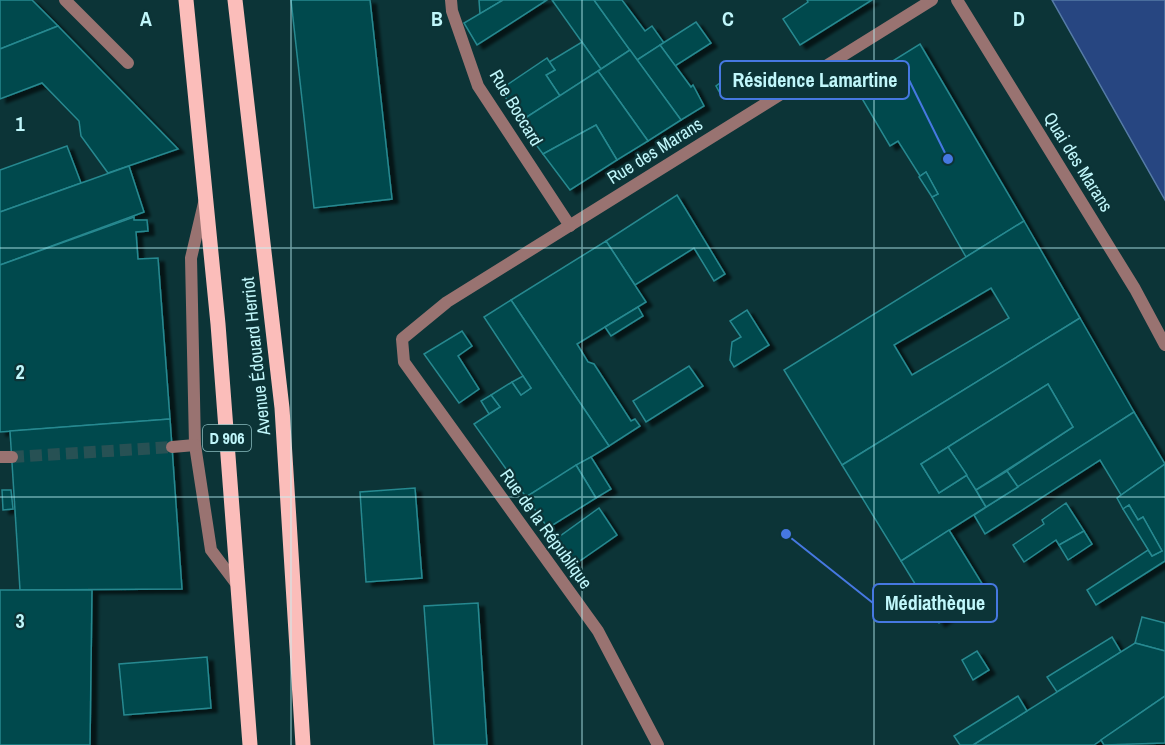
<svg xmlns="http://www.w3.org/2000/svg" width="1165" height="745" font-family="'Archivo Narrow',sans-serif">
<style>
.water{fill:#274681;stroke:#557ba6;stroke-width:1.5}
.building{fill:#00494e;stroke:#278990;stroke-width:1.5;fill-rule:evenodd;filter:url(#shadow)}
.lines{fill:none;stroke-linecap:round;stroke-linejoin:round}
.minor-tunnel{stroke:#275154;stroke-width:12;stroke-dasharray:12 6;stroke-linecap:butt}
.pedestrian{stroke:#997371;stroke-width:12}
.minor{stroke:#997371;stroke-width:12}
.primary{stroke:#fbbdba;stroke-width:15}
.grid{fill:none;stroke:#c1f7fb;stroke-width:1.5;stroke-opacity:0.55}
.labels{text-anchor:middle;stroke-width:4.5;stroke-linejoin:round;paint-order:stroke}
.shield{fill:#0c3437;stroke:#8bbcc0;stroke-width:1.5}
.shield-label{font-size:16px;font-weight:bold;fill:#c1f7fb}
.street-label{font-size:18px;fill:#c1f7fb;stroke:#0c3437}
.grid-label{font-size:20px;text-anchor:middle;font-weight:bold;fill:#c1f7fb;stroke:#0c3437;stroke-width:4.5;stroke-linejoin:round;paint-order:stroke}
.leader{fill:none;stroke:#4678e1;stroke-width:2}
.callout-dot{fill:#4678e1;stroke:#0c3437;stroke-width:2}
.callout{fill:#0c3437;stroke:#4678e1;stroke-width:2}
.callout-label{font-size:20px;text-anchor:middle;font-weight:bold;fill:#c1f7fb}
</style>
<defs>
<filter id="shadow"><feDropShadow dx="6" dy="4" stdDeviation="1.5" flood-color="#0009"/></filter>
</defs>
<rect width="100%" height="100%" fill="#0c3437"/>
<path class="water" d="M1052 0H1165V200Z"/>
<g class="building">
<path d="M0 0H32L58 26 0 49Z"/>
<path d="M291 0H370L392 199 314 208Z"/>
<path d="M479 0H503L480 14Z"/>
<path d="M503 0H547L477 45 464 23Z"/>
<path d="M552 0H594L630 50 601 69Z"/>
<path d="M594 0H622L645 31 652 26 664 43 637 60Z"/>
<path d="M807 0H872L800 45 783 19 808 2Z"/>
<path d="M696 22 711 43 675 66 660 45Z"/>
<path d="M58 26 178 149 108 173 81 136 79 121 42 83 0 99V49Z"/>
<path d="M582 42 601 69 560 96 546 75 555 70 549 62Z"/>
<path d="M920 44 1024 221 966 257 932 197 938 194 926 172 920 176 898 141 890 146 854 85Z"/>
<path d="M660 45 691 87 693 85 704 106 681 120 637 60Z"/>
<path d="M630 50 681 120 648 141 598 71Z"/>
<path d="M547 58 555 70 546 75 560 96 519 122 501 89Z"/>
<path d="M598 71 648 141 617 160 596 125 543 154 519 122Z"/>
<path d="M724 80 730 89 721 95 716 86Z"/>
<path d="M596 125 617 160 570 190 543 154Z"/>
<path d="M67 146 81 183 0 212V170Z"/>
<path d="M129 166 144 212 0 265V212Z"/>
<path d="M926 172 938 194 932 197 919 177Z"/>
<path d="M677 195 725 274 714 281 694 248 635 285 606 241Z"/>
<path d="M134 217V220H147L148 231 136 232 138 259 158 258 170 419 0 432V265Z"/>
<path d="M1024 221 1080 318 842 465 784 370ZM991 288 1009 318 912 375 894 345Z"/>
<path d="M606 241 646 302 577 344 588 362 594 364 631 421 635 419 640 426 609 446 511 300Z"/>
<path d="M511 300 609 446 526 497 474 424 500 407 491 395 512 382 521 395 531 388 484 317Z"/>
<path d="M638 307 643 316 611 336 605 327Z"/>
<path d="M747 310 769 345 734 367 730 360 732 342 741 337 730 321Z"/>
<path d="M1080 318 1134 412 1018 487 1007 471 1073 427 1048 384 948 447 921 464 939 493 967 475 986 507 901 561 842 465Z"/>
<path d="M462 331 472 346 458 356 479 389 459 403 424 354Z"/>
<path d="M689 366 703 386 646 422 633 401Z"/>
<path d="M523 376 531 388 521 395 512 382Z"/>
<path d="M1048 384 1073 427 976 490 948 447Z"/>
<path d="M491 395 500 407 489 414 481 401Z"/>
<path d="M1134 412 1165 464 1121 495 1100 460 985 534 974 515Z"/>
<path d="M170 419 182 589 20 590 10 431Z"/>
<path d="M948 447 967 475 939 493 921 464Z"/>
<path d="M591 457 611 489 596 498 576 465Z"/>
<path d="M1165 464V561L1096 605 1087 590 1148 550 1152 556 1162 551 1143 517 1138 520 1129 505 1123 509 1117 498Z"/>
<path d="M576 465 596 498 548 528 526 497Z"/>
<path d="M1007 471 1018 487 986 507 976 490Z"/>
<path d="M415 488 422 578 366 582 360 492Z"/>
<path d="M2 490H11L13 509 3 510Z"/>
<path d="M1066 503 1084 531 1059 545 1056 540 1024 562 1013 545 1044 524 1042 520Z"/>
<path d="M1129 505 1138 520 1143 517 1162 551 1152 556 1123 509Z"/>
<path d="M599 508 617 535 574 565 556 539Z"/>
<path d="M949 530 986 590 939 623 901 561Z"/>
<path d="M1084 531 1092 544 1068 560 1059 545Z"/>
<path d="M0 590H92L90 745H0Z"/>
<path d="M478 603 487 745H434L424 606Z"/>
<path d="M1142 617 1165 623V651L1135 643Z"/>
<path d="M1112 637 1121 652 1057 692 1047 677Z"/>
<path d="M1135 643 1165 651V696L1094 745H973Z"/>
<path d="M977 651 989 670 973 680 962 660Z"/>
<path d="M207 657 211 708 124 715 119 664Z"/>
<path d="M1018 696 1027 711 973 745H960L954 736Z"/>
<path d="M1165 696V743L1104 745 1101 740Z"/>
</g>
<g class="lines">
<path class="minor-tunnel" d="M12 457 172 447"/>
<path class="pedestrian" d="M65 0 128 63"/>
<g class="minor">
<path d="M451 0 452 11 478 86 570 226"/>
<path d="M957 0 1135 289 1165 345"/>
<path d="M204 203 191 258 195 445 211 550 238 586"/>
<path d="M172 447 195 445"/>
<path d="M0 457H12"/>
<path d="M658 745 598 631 404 362 402 339 447 302 932 0"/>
</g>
<g class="primary">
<path d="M186 0 218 324 250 745"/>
<path d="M235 0 282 408 303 745"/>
</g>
</g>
<path class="grid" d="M291 0V745M582 0V745M874 0V745M0 248H1165M0 497H1165"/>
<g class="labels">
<rect class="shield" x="203" y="425" width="48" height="26" rx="4.5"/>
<g class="shield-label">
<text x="227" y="444">D 906</text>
</g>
<g class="street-label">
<text transform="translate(516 108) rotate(59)" y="6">Rue Boccard</text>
<text transform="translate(655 151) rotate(-32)" y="6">Rue des Marans</text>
<text transform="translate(1078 162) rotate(58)" y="6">Quai des Marans</text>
<text transform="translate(256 356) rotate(-96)" y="6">Avenue Édouard Herriot</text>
<text transform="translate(546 529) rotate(54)" y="6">Rue de la République</text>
</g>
</g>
<g class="grid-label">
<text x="146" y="26">A</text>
<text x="437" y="26">B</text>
<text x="728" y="26">C</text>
<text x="1019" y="26">D</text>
<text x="20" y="131">1</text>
<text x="20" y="379">2</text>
<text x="20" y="628">3</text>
</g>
<path class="leader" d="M948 159L909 80M786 534L873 603"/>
<g class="callout-dot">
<circle cx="948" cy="159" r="6"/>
<circle cx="786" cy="534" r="6"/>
</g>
<g class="callout">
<rect x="720" y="61" width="189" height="38" rx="6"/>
<rect x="873" y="584" width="124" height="38" rx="6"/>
</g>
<g class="callout-label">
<text x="815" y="87">Résidence Lamartine</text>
<text x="935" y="610">Médiathèque</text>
</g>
</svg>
